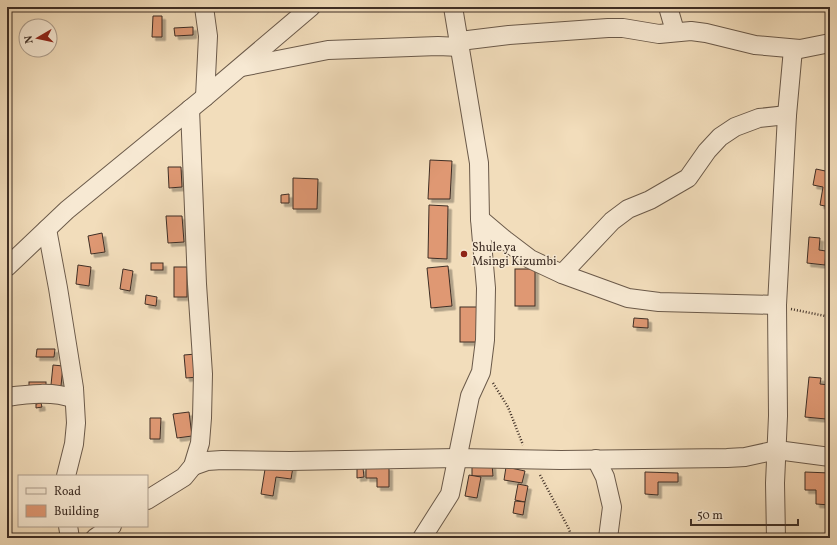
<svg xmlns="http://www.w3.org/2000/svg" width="837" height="545" font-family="Vollkorn,serif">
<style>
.building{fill:#df9873;stroke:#3e2e25;filter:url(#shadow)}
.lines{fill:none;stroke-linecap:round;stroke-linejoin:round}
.minor-casing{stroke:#6b5a4a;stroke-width:20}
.path{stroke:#3e2e25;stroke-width:2.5;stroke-dasharray:1 2;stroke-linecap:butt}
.minor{stroke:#f7e9d3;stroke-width:18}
.poi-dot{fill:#8f2418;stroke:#f7e9d3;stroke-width:1.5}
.labels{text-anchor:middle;stroke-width:3;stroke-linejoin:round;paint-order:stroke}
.poi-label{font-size:12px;fill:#3e2e25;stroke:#f7e9d3;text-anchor:start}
</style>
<defs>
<filter id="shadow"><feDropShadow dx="3.5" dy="3.5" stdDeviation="0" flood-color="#0004"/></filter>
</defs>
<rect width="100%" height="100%" fill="#f2ddbb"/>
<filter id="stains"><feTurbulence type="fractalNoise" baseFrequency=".005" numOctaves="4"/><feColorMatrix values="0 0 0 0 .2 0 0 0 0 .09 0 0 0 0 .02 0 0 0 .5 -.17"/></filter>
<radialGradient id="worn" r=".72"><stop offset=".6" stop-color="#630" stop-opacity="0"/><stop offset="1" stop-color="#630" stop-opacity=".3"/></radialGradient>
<g class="building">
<path d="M153 16H162V37H152Z"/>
<path d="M193 27V35L175 36 174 28Z"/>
<path d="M430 160 452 161 450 199H428Z"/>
<path d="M168 167H181L182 187 169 188Z"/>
<path d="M816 169 830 172V207L820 205 823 187 813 185Z"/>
<path d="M293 178 318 179 317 209H293Z"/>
<path d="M289 194V203H281V195Z"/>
<path d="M429 205 448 206 447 259 428 258Z"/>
<path d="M166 216H182L184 242 168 243Z"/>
<path d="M102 233 105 252 91 254 88 236Z"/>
<path d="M809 237 820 238 819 250 826 251 825 265 807 263Z"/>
<rect x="151" y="263" width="12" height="7"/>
<path d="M78 265 91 267 89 286 76 284Z"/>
<path d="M448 266 452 306 431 308 427 268Z"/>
<rect x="174" y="267" width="13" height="30"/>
<path d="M123 269 133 271 130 291 120 289Z"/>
<rect x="515" y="269" width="20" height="37"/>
<path d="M146 295 157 297 156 306 145 304Z"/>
<rect x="460" y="307" width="21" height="35"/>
<path d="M634 318 648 319V328L633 327Z"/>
<path d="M37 349H55L54 357H36Z"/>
<path d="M196 354 198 377 186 378 184 355Z"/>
<path d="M53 365 63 366 61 386 51 385Z"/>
<path d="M809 377 821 378 820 384 830 385 826 419 805 417Z"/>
<rect x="29" y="382" width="17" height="8"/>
<path d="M41 403 42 407 36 408V404Z"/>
<path d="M189 412 192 436 177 438 173 414Z"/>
<path d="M150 418H161L160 439H150Z"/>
<path d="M266 463 293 467 291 479 276 477 273 496 261 494Z"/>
<path d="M472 464H492L493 476H472Z"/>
<path d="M366 467H389V487H377V478H366Z"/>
<path d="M506 467 525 471 522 483 504 480Z"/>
<path d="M357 468H363L364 477 357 478Z"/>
<path d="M645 472 678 473V482H658V495L645 494Z"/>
<path d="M805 472 830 473V505L816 504V490H805Z"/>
<path d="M469 475 481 477 477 498 465 496Z"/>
<path d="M518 484 528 486 525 502 515 500Z"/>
<path d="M515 501 525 502 523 515 513 513Z"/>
</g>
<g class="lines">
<defs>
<g id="minor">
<path d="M204 7 208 36 205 97"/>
<path d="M668 7 675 31"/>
<path d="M460 41 509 35 608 28H623L659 34 691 31 706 33 755 45 800 49 830 43"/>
<path d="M242 67 328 50 438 46 460 47"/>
<path d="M480 219 505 240 530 259 562 274 628 298 659 302 777 305"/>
<path d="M47 229 58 288 74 388 76 423 74 444 66 476"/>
<path d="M7 267 67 210 205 97 311 7"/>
<path d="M562 274 612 221 628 209 650 200 688 178 707 151 720 137 735 127 759 118 787 115"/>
<path d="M7 397C28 394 54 391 74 399"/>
<path d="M596 459 605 477 612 507 608 538"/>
<path d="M193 466 207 461 222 460 290 461 457 458 561 460 727 458 745 457 777 450 830 457"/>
<path d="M147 500 184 477 193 466 200 443 202 418 203 374 197 284 190 109"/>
<path d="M68 526 70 538"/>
<path d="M95 538 112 526"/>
<path d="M422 538 450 494 470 396 481 372 485 340 486 288 480 219 479 163 453 7"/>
<path d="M776 538 775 483 778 416 777 305 787 115 793 49"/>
</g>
</defs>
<use href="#minor" class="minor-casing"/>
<g class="path">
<path d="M791 309 830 317"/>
<path d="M493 383 508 407 523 445"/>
<path d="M540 475 569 529 572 538"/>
</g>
<use href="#minor" class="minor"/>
</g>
<circle class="poi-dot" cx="464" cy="254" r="4"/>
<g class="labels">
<g class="poi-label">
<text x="472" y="251">Shule ya<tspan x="472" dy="14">Msingi Kizumbi</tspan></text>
</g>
</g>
<rect width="837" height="545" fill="none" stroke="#f2ddbb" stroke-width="24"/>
<rect x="8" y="8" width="821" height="529" fill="none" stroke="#3e2e25" stroke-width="2"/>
<rect x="12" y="12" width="813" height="521" fill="none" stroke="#3e2e25"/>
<rect x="18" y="475" width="130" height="52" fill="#f7e9d3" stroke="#ad9e8d"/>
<rect x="26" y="488" width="20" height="6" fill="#f7e9d3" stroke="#ad9e8d"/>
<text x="54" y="495" font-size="12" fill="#3e2e25">Road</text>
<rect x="26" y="505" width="20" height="12" fill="#df9873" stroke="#ad9e8d"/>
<text x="54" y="515" font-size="12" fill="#3e2e25">Building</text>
<g transform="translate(38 38) rotate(261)"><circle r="19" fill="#f7e9d3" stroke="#ad9e8d"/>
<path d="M0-3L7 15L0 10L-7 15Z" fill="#8f2418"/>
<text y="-6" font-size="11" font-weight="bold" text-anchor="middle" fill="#3e2e25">N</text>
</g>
<path d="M691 519v6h107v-6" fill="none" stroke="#3e2e25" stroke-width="2"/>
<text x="697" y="519" font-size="12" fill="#3e2e25" stroke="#f7e9d3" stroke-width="3" paint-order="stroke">50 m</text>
<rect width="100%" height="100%" filter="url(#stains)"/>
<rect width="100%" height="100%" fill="url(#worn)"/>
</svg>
